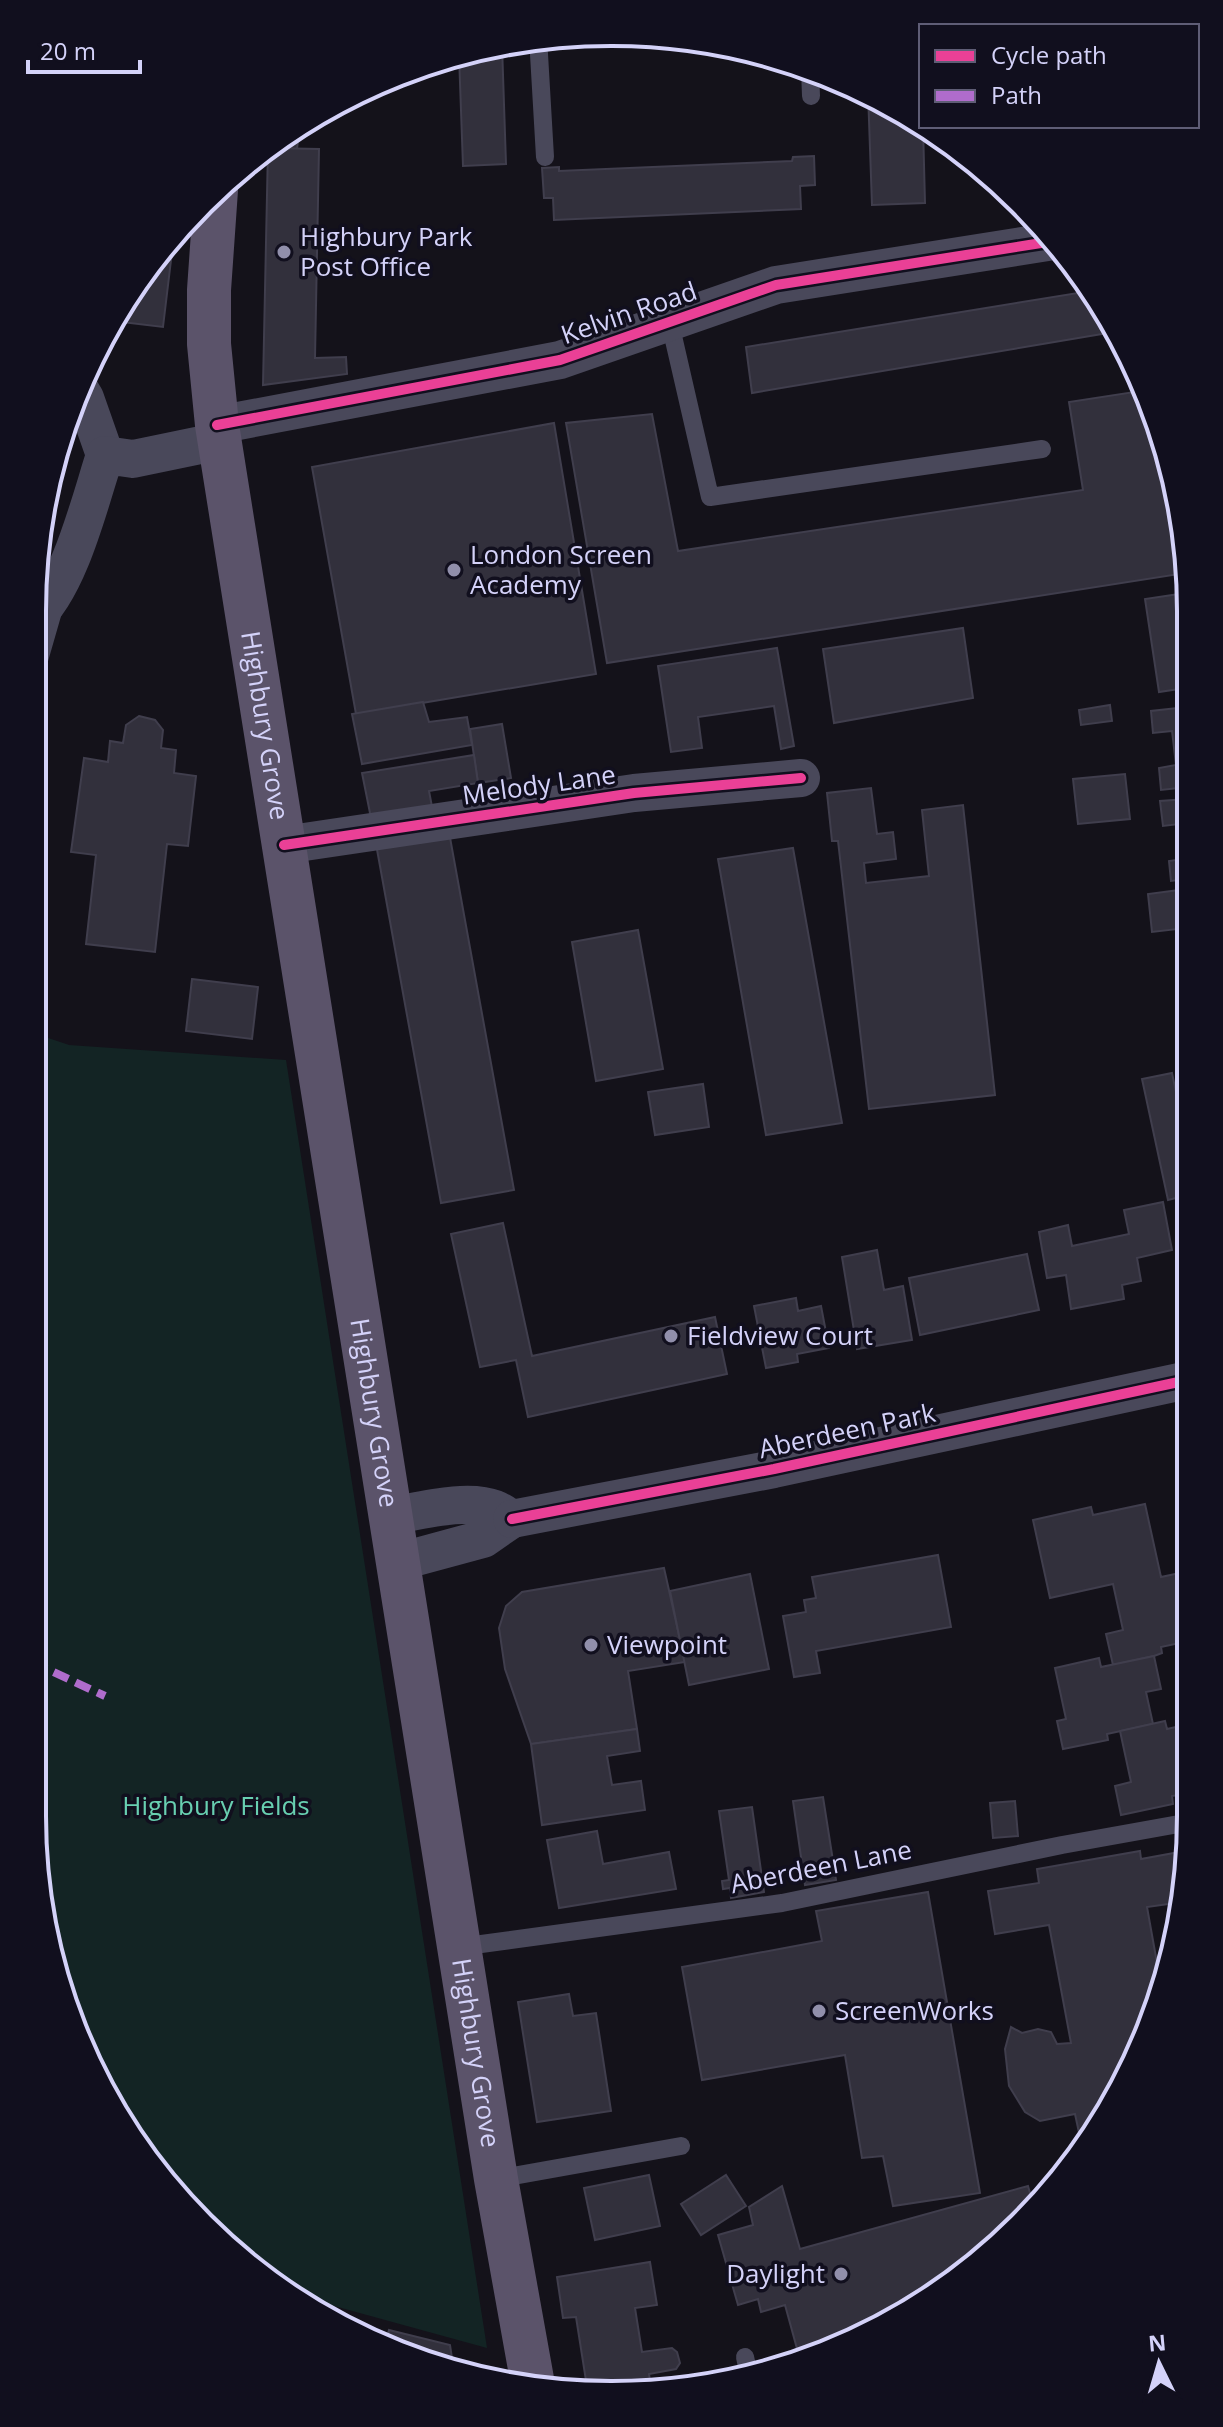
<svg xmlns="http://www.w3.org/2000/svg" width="1223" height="2427" font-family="'Open Sans',sans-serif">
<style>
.green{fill:#132424}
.building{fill:#32303c;stroke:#403e4d;stroke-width:2}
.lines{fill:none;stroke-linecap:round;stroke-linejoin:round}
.lane{stroke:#49485a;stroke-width:18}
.street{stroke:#49485a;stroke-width:38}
.primary{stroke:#5b536a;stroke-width:44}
.quiet{stroke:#b06ccc;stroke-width:8;stroke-dasharray:16 8;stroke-linecap:butt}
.cycleway-casing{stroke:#110f1e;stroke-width:15}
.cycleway{stroke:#ea4096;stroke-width:10}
.poi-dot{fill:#918fab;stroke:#110f1e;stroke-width:3}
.labels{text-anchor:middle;stroke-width:7;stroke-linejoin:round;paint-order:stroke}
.poi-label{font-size:26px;fill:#d4d2f9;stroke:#110f1e;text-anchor:start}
.street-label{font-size:26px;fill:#d4d2f9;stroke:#110f1e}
.park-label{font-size:26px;fill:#68cfb1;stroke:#110f1e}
.rim{fill:none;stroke:#d4d2f9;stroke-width:4}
</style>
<rect width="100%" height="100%" fill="#14121a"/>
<path class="green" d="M33 1033 69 1045 286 1060 487 2348 287 2293 230 2251 152 2169 63 2002 32 1815Z"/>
<g class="building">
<path d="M502 45 506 164 463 166 459 55Z"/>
<path d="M868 92 923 126 925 203 872 205Z"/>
<path d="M300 125 297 149 268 148Z"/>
<path d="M268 148 319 149 315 358 346 357 347 374 263 385Z"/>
<path d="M814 156 815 185 800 186 801 209 554 220 553 198H544L542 168 559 167V171L792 161 793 157Z"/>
<path d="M174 235 163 327 113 321 151 259Z"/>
<path d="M1090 291 1114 332 752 393 746 347Z"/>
<path d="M1147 390 1186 535V573L607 663 566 423 652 414 678 551 1083 490 1069 402Z"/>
<path d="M554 423 596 674 356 714 312 467Z"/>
<path d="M1186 593V688L1159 692 1145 599Z"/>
<path d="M963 628 973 698 834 723 823 649Z"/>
<path d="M777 648 794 746 781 749 774 706 698 717 702 748 671 752 658 666Z"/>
<path d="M423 702 429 722 467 717 472 745 362 764 352 714Z"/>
<path d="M1110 705 1112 721 1081 725 1079 710Z"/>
<path d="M1186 707 1187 787 1161 790 1159 768 1176 765 1172 731 1153 733 1151 711Z"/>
<path d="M139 716 155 720 163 730 161 748 176 750 174 773 196 776 188 846 167 844 155 952 86 944 96 855 71 852 84 758 108 762 110 741 123 743 126 725Z"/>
<path d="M502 724 511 778 478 783 470 729Z"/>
<path d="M474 755 478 783 429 791 433 812 372 823 362 773Z"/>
<path d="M1125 774 1130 819 1078 824 1073 779Z"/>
<path d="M871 788 877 834 893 832 896 859 864 863 866 883 929 876 922 810 963 805 995 1095 869 1109 838 841H832L827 793Z"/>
<path d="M1187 799V879L1171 881 1169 861 1183 859 1179 824 1163 826 1160 801Z"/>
<path d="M449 832 514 1190 441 1203 376 844Z"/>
<path d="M793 848 842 1123 766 1135 718 859Z"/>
<path d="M1187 889V969L1181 970 1177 929 1152 932 1148 894Z"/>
<path d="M638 930 663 1069 596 1081 572 942Z"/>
<path d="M192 979 258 987 252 1039 186 1031Z"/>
<path d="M1172 1073 1188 1149V1195L1168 1200 1142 1079Z"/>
<path d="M703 1084 709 1127 655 1135 648 1092Z"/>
<path d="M1163 1202 1172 1250 1137 1258 1141 1281 1122 1285 1124 1299 1071 1309 1066 1275 1047 1278 1039 1232 1068 1225 1072 1246 1129 1234 1124 1210Z"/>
<path d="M503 1223 532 1356 715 1317 727 1374 528 1417 516 1360 480 1367 451 1234Z"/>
<path d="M877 1250 884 1290 903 1286 912 1340 857 1349 842 1257Z"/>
<path d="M1027 1254 1039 1310 920 1335 909 1278Z"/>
<path d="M796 1298 798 1311 821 1306 829 1348 797 1354 798 1362 766 1368 754 1306Z"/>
<path d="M1145 1504 1161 1577 1189 1571V1641L1161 1647 1162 1653 1154 1656 1113 1665 1106 1634 1123 1630 1113 1584 1050 1598 1033 1520 1091 1507 1093 1515Z"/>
<path d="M938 1555 951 1627 816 1651 820 1673 794 1677 783 1616 806 1612 804 1600 816 1598 812 1577Z"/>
<path d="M664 1568 685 1662 628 1671 637 1729 531 1744 505 1669 499 1628 506 1606 522 1592Z"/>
<path d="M750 1574 769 1669 689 1685 670 1591Z"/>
<path d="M1154 1656 1161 1689 1146 1692 1153 1724 1107 1734 1108 1740 1063 1749 1057 1721 1066 1719 1055 1668 1099 1658 1101 1667Z"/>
<path d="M1165 1721 1167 1729 1189 1724 1190 1793 1172 1796 1173 1804 1121 1815 1115 1786 1131 1782 1120 1731Z"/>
<path d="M637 1729 640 1751 607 1756 612 1785 641 1781 645 1810 542 1825 531 1744Z"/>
<path d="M823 1797 836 1880 805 1885 793 1801Z"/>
<path d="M1015 1801 1018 1836 993 1838 990 1803Z"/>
<path d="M752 1807 764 1892 731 1898 730 1888 723 1889 722 1881 729 1880 719 1811Z"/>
<path d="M597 1831 603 1864 669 1852 676 1889 559 1908 547 1840Z"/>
<path d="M1190 1850 1182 1902 1147 1907 1162 1991 1131 2071 1081 2142 1075 2114 1040 2121 1025 2112 1009 2086 1005 2049 1011 2027 1022 2033 1038 2029 1051 2032 1057 2044 1071 2043 1049 1925 995 1934 988 1891 1039 1883 1037 1869 1140 1851 1141 1859Z"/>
<path d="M928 1892 980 2193 893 2206 883 2156 862 2158 845 2055 702 2080 682 1967 822 1941 816 1911Z"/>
<path d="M569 1994 573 2016 596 2013 611 2111 537 2122 518 2002Z"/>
<path d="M649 2175 660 2226 595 2240 584 2188Z"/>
<path d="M726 2175 746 2206 701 2235 681 2204Z"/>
<path d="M782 2186 800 2249 1028 2186 1034 2207 1022 2225 867 2335 799 2356 785 2305 761 2312 758 2299 738 2305 718 2235 753 2225 749 2207Z"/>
<path d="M650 2262 657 2305 635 2308 642 2352 672 2348 677 2352 680 2363 676 2369 649 2374 651 2387H587L576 2317 563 2318 557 2277Z"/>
<path d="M389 2330 450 2345 452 2358 449 2365 386 2342Z"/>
</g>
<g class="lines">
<g class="lane">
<path d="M538 37 545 157"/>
<path d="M810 70 811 96"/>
<path d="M670 323 710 497 1042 449"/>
<path d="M33 681 54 608"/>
<path d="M459 1947 782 1903 1062 1845 1190 1822"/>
<path d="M496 2179 681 2146"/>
<path d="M745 2357 748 2371"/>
</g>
<g class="street">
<path d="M79 388 85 398 105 455"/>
<path d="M217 425 560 360 776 285 1054 241"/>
<path d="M33 619C69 589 90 501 105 455L133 459 220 441"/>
<path d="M284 845 634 793 801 778"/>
<path d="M390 1516C420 1511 467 1498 495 1509 501 1511 507 1516 512 1519L483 1539 398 1562"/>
<path d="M512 1519 774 1469 1188 1380"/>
</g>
<path class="primary" id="s1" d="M216 190 209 290V344L217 425 496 2179 533 2385"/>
<path class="quiet" d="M32 1662 105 1696"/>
<defs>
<g id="cycleway">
<path d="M217 425 560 360 776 285 1054 241"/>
<path d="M284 845 634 793 801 778"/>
<path d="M512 1519 774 1469 1188 1380"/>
</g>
</defs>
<use href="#cycleway" class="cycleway-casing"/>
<use href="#cycleway" class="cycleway"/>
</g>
<g class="poi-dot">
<circle cx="284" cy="252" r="8"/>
<circle cx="454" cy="570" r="8"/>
<circle cx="671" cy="1336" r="8"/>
<circle cx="591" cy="1645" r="8"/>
<circle cx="819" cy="2011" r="8"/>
<circle cx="841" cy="2274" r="8"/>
</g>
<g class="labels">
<g class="poi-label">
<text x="300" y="246">Highbury Park<tspan x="300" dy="30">Post Office</tspan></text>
<text x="470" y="564">London Screen<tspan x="470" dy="30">Academy</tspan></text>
<text x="687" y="1345">Fieldview Court</text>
<text x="607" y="1654">Viewpoint</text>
<text x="835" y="2020">ScreenWorks</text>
<text x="825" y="2283" text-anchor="end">Daylight</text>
</g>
<g class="street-label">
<text transform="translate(629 313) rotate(-19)" y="9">Kelvin Road</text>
<text dy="9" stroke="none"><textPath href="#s1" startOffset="540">Highbury Grove</textPath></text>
<text transform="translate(539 785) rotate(-8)" y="9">Melody Lane</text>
<text dy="9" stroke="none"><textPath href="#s1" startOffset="1236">Highbury Grove</textPath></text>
<text transform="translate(847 1431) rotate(-12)" y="9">Aberdeen Park</text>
<text transform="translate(821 1867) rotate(-11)" y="9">Aberdeen Lane</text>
<text dy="9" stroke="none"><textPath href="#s1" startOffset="1884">Highbury Grove</textPath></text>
</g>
<g class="park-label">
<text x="216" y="1815">Highbury Fields</text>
</g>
</g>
<path d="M0 0H1223V2427H0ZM611 46H612A565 565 0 0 1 1177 611V1816A565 565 0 0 1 612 2381H611A565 565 0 0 1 46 1816V611A565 565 0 0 1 611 46Z" fill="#110f1e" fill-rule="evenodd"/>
<path class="rim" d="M611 46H612A565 565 0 0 1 1177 611V1816A565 565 0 0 1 612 2381H611A565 565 0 0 1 46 1816V611A565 565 0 0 1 611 46Z"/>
<rect x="919" y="24" width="280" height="104" fill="#110f1e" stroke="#5f5d76" stroke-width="2"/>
<rect x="935" y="50" width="40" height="12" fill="#ea4096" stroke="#5f5d76" stroke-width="2"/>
<text x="991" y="64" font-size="24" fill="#d4d2f9">Cycle path</text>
<rect x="935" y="90" width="40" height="12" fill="#b06ccc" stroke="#5f5d76" stroke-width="2"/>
<text x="991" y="104" font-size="24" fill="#d4d2f9">Path</text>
<g transform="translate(1159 2363) rotate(355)" stroke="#110f1e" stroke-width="6" paint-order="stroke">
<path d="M0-6L14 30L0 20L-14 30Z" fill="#d4d2f9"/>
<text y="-12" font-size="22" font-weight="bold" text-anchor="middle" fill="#d4d2f9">N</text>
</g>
<path d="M28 60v12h112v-12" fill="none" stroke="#d4d2f9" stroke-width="4"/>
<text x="40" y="60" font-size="24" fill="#d4d2f9" stroke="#110f1e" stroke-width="6" paint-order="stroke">20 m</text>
</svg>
